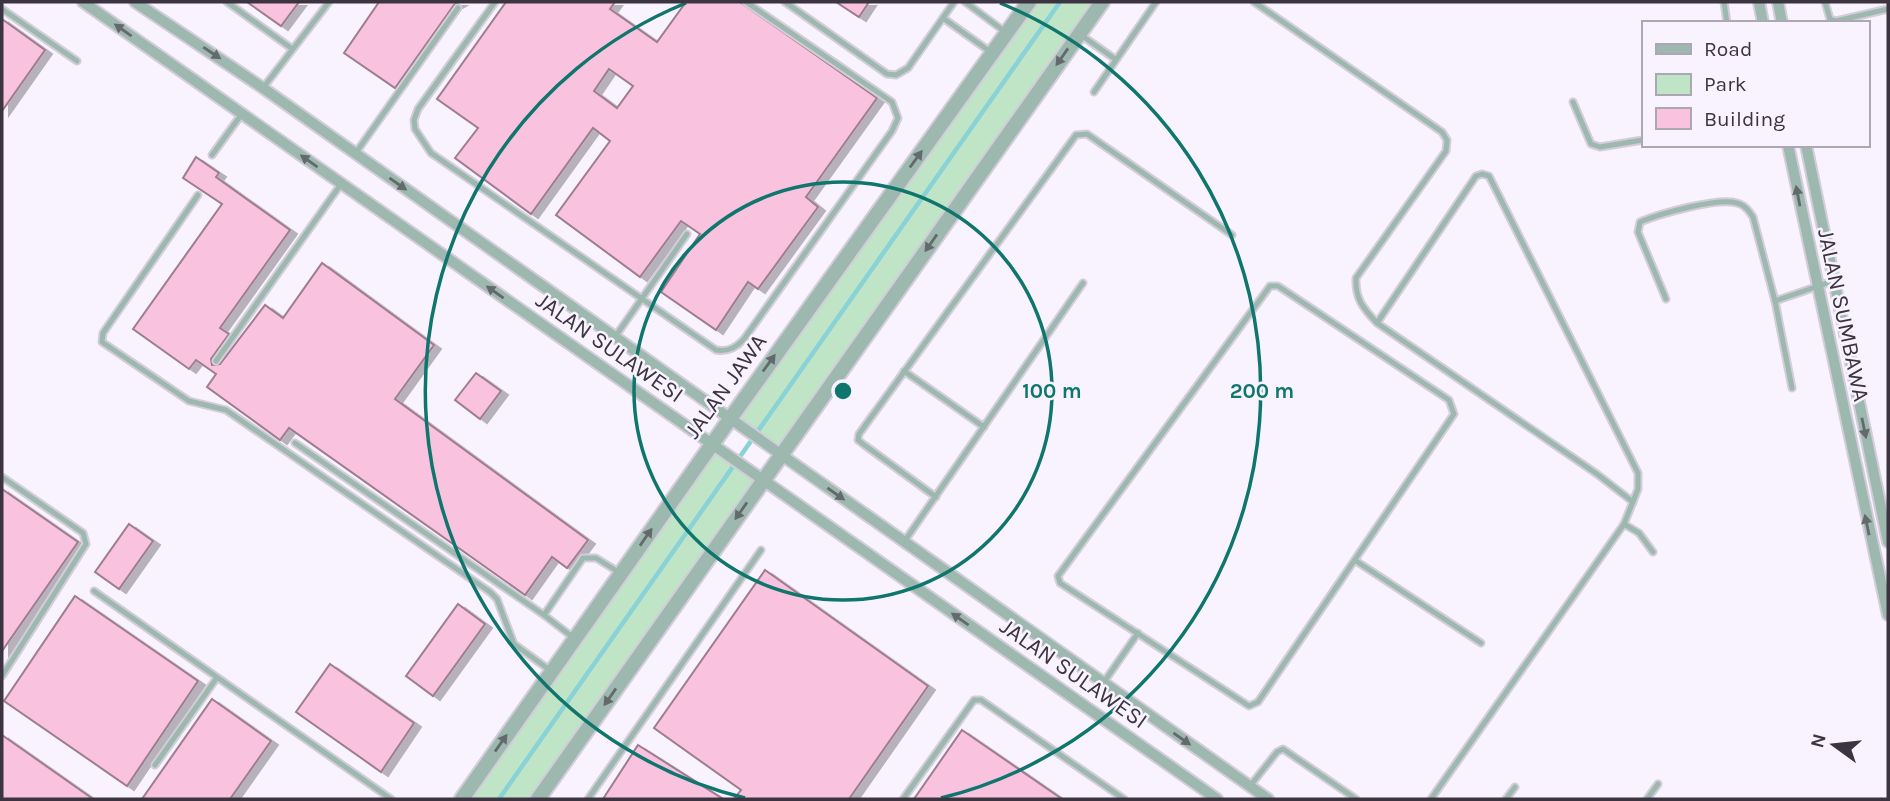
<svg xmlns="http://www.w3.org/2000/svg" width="1890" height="801" font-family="Karla,sans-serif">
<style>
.green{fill:#c0e5c6}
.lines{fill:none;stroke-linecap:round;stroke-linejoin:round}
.stream{stroke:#89d2d7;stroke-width:4.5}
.building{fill:#f9c2df;stroke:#9d7d8e;stroke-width:2;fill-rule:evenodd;filter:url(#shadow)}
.service-casing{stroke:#d3ccd9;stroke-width:9}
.minor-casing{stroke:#d3ccd9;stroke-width:14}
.tertiary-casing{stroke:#d3ccd9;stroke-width:18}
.service{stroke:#9db8ae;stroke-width:5}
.minor{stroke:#9db8ae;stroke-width:10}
.tertiary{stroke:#9db8ae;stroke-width:14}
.oneway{fill:#63696d}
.ring{fill:none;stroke:#0f766e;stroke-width:3.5}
.labels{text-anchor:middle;stroke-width:5;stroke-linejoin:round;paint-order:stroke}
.street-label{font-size:23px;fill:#3c3541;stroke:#f9f2ff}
.centre{fill:#0f766e;stroke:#f9f2ff;stroke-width:3.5}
.ring-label{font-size:21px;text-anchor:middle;font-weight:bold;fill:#0f766e;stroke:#f9f2ff;stroke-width:5;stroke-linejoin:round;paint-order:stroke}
</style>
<defs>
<filter id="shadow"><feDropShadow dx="7" dy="4" stdDeviation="0" flood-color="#0004"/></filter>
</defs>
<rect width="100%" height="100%" fill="#f9f2ff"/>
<g class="green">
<path d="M1028 2H1101L780 455 730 419Z"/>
<path d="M711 444 762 480 538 799H462Z"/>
</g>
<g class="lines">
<path class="stream" d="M499 799 1060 2"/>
</g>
<g class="building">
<path d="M247 2H299L281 26Z"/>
<path d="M379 2H459L454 5 395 88 344 53Z"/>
<path d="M506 2H615L610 9 657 42 686 2H740L877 98 806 197 818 207 758 289 748 282 716 330 661 292 700 234 681 221 640 277 556 215 610 141 593 128 531 214 455 158 478 128 437 99ZM609 69 633 86 617 108 594 91Z"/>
<path d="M836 2H869L859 17Z"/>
<path d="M2 19 45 50 2 111Z"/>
<path d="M196 157 219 173 216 177 290 230 220 328 229 334 211 359 212 365 220 364 265 305 283 318 322 263 434 345 395 399 588 540 567 568 552 557 525 595 289 428 280 440 207 387 216 374 196 360 189 369 133 329 222 204 183 178Z"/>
<path d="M476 373 501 391 480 419 455 400Z"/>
<path d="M2 489 78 542 2 651Z"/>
<path d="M129 524 153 541 119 589 95 572Z"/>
<path d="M765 570 928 686 849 799H734L741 790 654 728Z"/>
<path d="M75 596 198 681 127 786 4 701Z"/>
<path d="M458 604 485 624 433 696 406 676Z"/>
<path d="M330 664 414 723 381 772 296 712Z"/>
<path d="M212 699 271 741 230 799H142Z"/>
<path d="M962 730 1062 799H914Z"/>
<path d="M2 735 93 799H2Z"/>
<path d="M638 745 723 799H603Z"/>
</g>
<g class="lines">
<defs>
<g id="service">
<path d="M227 2 291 48"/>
<path d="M495 2 418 109 414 120 415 129 431 153 716 350C728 352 736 348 744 339L892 131 898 118 892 102 746 2"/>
<path d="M785 2 887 74 896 75 908 68 954 2"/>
<path d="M965 2 1004 31"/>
<path d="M1254 2 1442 132 1447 140 1446 151 1356 278C1355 299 1363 308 1377 323L1597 474 1633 502"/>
<path d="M1724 2 1727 23"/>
<path d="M1825 2 1830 19 1836 21 1888 9"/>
<path d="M2 9 77 61"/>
<path d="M943 18 992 53"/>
<path d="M1081 35 1115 59"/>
<path d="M263 88 329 2"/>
<path d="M1094 92 1156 2"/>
<path d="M1573 102 1591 144 1600 147 1643 140"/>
<path d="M355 154 458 8"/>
<path d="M212 155 241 115"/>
<path d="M198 195 103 333 102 342 189 401 226 410 490 592 497 599 514 644 551 671"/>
<path d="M1270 286H1278L1449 400 1454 414 1258 702 1249 706 1060 583 1058 576Z"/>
<path d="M1666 299 1638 232 1640 222C1659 214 1718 197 1737 203 1745 205 1749 211 1753 217L1775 301 1833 281"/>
<path d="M1775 301 1792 388"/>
<path d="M1377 323 1476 176 1482 174 1489 176 1638 473V489L1624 524"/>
<path d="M615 337 687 234"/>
<path d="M216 361 341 184"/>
<path d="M904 371 984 427"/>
<path d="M295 443 544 615 583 558H596L620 573"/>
<path d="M2 477 83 533 86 544 2 676"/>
<path d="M936 497 863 444 858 440 859 434 1076 135 1087 134 1232 235"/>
<path d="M904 542 1083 283"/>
<path d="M1356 561 1481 643"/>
<path d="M94 591 391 799"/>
<path d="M544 615 575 639"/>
<path d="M1104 682 1138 633"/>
<path d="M155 765 216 679"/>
<path d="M1250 786 1277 752 1283 749 1356 799"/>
<path d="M588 799 761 550"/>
<path d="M903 799 974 700H981L1124 799"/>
<path d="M1431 799 1624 524 1639 533 1653 552"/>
<path d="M1506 799 1515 787"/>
<path d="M1647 799 1658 784"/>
</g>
<g id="minor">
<path d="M83 2 1217 799"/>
<path d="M135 2 263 88 1268 799"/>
<path d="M1759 2 1763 23"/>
<path d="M1778 2 1782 23"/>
<path d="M1788 145 1888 615"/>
<path d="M1806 145 1888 542"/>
</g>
<g id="tertiary">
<path d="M462 799 730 419 1029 2"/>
<path d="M538 799 1102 2"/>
</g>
</defs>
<use href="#service" class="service-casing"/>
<use href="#minor" class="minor-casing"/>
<use href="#tertiary" class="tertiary-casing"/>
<use href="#service" class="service"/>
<use href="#minor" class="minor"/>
<use href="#tertiary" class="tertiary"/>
</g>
<defs><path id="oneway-solid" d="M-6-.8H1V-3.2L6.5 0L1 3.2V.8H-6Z" transform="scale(1.75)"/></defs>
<g class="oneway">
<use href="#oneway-solid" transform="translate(123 30) rotate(-145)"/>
<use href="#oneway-solid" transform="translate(212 53) rotate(34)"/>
<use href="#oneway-solid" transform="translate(1062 57) rotate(125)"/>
<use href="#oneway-solid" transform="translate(916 159) rotate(-54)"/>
<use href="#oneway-solid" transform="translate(309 161) rotate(-145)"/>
<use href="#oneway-solid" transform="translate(398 184) rotate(35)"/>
<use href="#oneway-solid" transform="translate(1798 196) rotate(-101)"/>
<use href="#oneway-solid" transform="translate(931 243) rotate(125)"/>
<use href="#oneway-solid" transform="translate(495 292) rotate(-145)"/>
<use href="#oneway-solid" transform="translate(769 363) rotate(-54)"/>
<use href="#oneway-solid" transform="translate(1864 428) rotate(78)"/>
<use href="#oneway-solid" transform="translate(836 494) rotate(35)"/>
<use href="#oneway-solid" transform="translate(741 511) rotate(125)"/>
<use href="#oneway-solid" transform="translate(1867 525) rotate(-102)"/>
<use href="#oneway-solid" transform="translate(646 537) rotate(-55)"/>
<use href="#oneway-solid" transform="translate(960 619) rotate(-145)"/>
<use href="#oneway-solid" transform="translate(610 697) rotate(125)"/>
<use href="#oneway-solid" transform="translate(1182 739) rotate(35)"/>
<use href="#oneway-solid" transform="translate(501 743) rotate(-55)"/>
</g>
<g class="ring">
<circle cx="843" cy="391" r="209"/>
<path d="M745 798A419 419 0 0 1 686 3M1000 3A419 419 0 0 1 941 798"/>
</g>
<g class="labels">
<g class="street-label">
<text transform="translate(1844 315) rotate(78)" y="8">JALAN SUMBAWA</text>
<text transform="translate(610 347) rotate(35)" y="8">JALAN SULAWESI</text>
<text transform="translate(725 386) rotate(-54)" y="8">JALAN JAWA</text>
<text transform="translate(1074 673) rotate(35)" y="8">JALAN SULAWESI</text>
</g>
</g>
<circle cx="843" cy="391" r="10" class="centre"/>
<g class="ring-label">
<text x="1052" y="398">100 m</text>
<text x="1262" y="398">200 m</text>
</g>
<rect width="1890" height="801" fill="none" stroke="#3c3541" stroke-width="7"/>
<rect x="1642" y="21" width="228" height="126" fill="#f9f2ff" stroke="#ada6b3" stroke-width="2"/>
<rect x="1656" y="44" width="35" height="10" fill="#9db8ae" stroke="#ada6b3" stroke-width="2"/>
<text x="1704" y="56" font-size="21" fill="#3c3541">Road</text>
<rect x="1656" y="74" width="35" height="21" fill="#c0e5c6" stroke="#ada6b3" stroke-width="2"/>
<text x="1704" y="91" font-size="21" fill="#3c3541">Park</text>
<rect x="1656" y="108" width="35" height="21" fill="#f9c2df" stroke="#ada6b3" stroke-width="2"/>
<text x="1704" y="126" font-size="21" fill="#3c3541">Building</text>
<g transform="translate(1834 745) rotate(285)" stroke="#f9f2ff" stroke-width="5" paint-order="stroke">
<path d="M0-5L12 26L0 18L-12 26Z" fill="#3c3541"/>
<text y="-10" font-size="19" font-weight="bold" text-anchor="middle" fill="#3c3541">N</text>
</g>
</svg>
